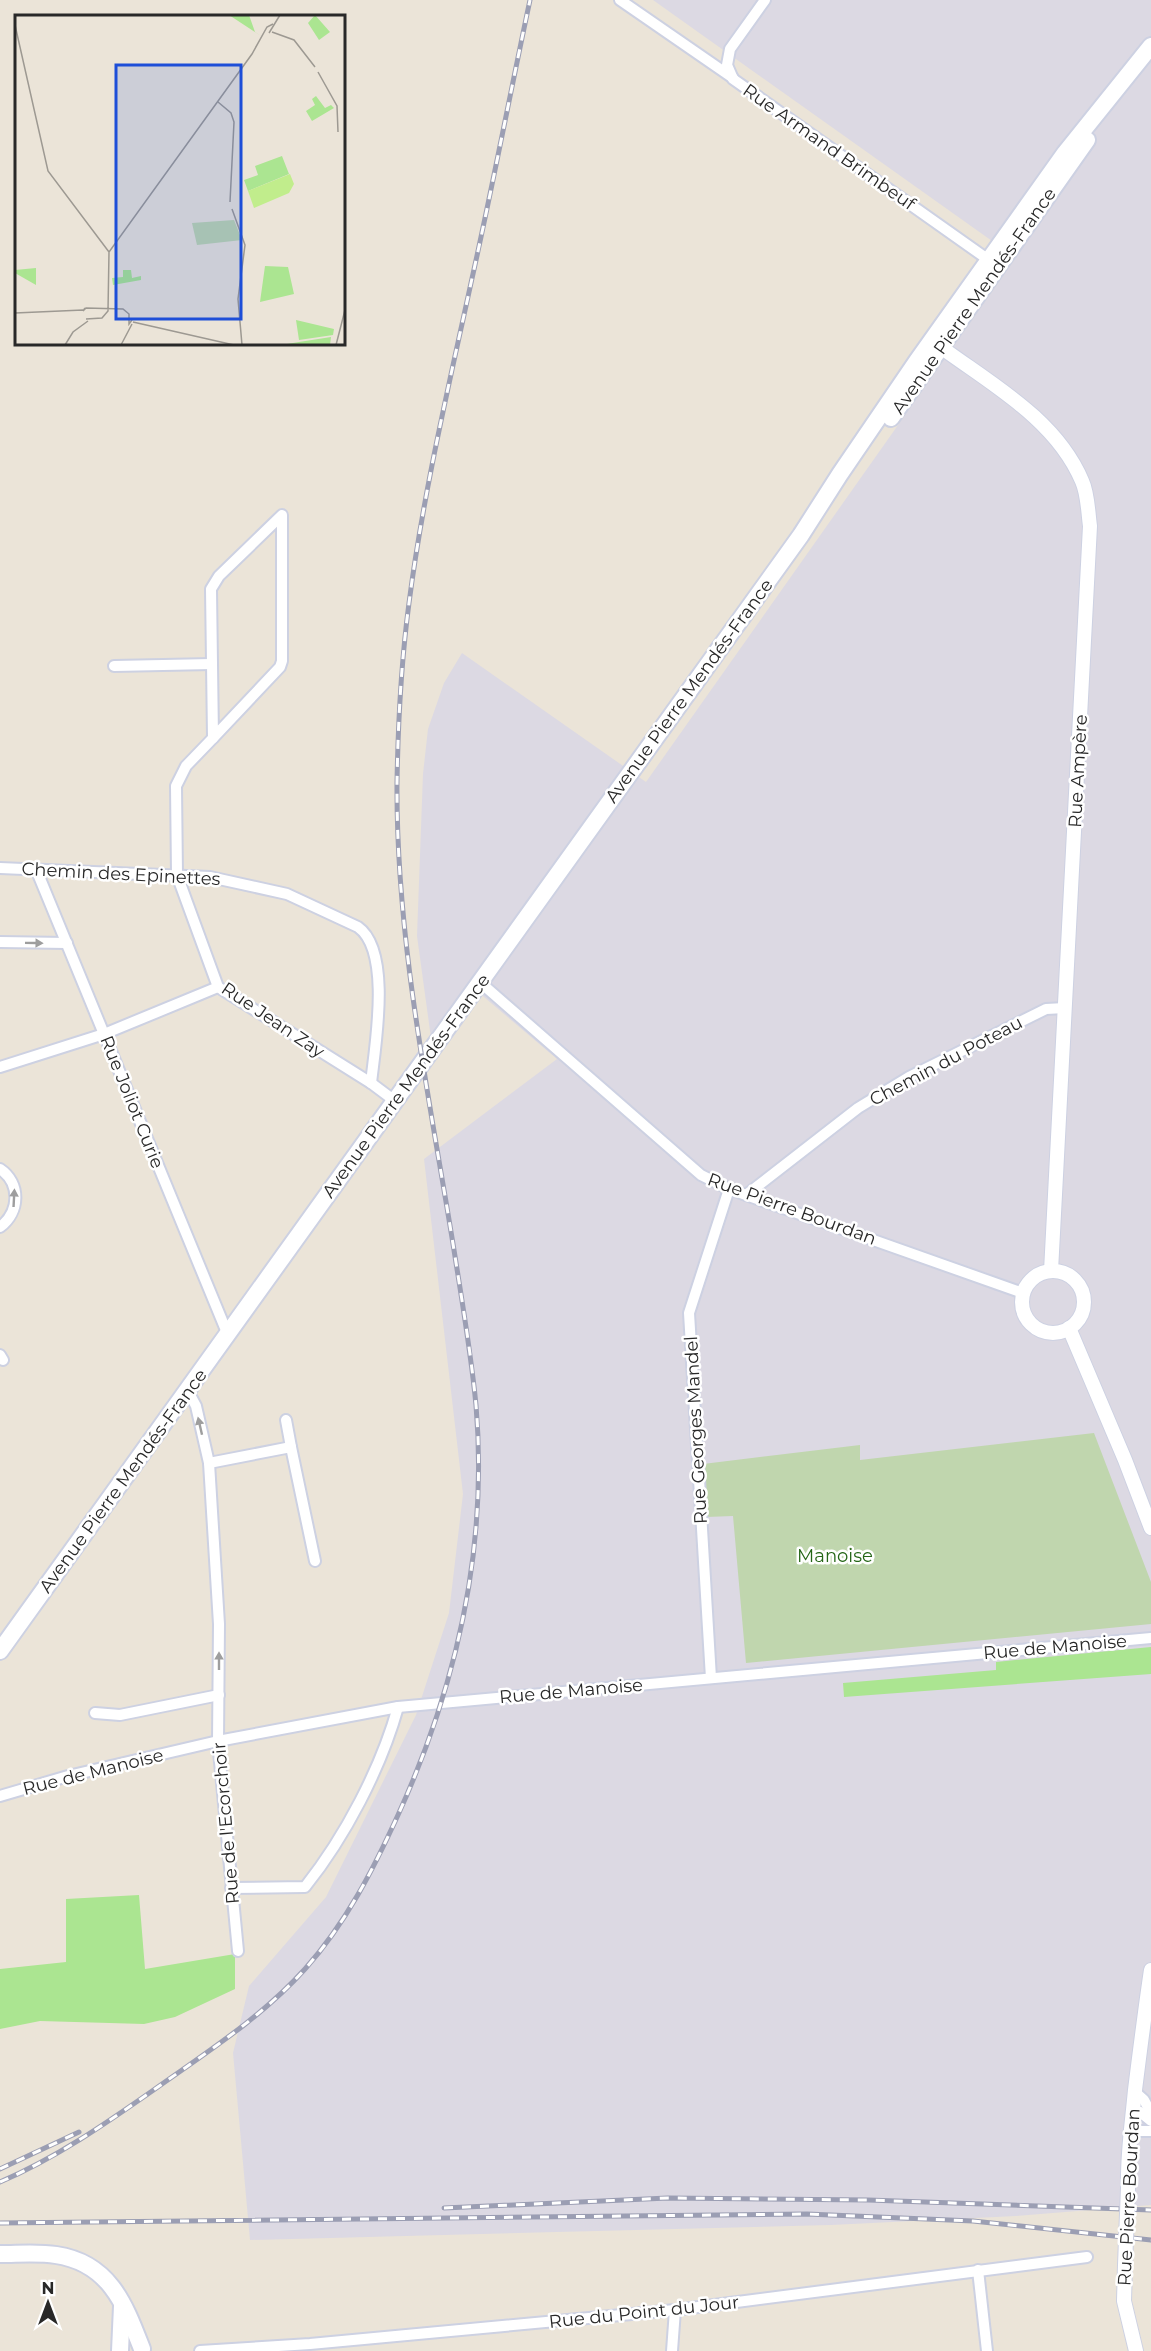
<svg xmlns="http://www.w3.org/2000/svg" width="1151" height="2351" font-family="Montserrat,sans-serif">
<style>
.industrial{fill:#dcd9e3}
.green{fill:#abe591}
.cemetery{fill:#c0d6ae}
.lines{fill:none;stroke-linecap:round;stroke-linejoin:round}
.minor-casing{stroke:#cdd1e2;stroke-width:14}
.tertiary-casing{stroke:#cdd1e2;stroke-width:16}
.secondary-casing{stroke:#cdd1e2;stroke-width:20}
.minor{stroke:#fff;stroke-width:10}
.tertiary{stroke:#fff;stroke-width:14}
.secondary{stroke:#fff;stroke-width:16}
.rail-casing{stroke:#9b9eb3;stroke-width:5}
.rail{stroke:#fff;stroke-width:3;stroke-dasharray:9;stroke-linecap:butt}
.tertiary-bridge-casing{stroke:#cdd1e2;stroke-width:16;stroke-linecap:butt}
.tertiary-bridge{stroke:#fff;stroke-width:14}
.oneway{fill:#9e9e9e}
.labels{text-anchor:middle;stroke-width:5;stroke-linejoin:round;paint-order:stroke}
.street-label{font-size:18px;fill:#282828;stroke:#fff}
.park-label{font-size:18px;fill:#246616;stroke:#fff}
.inset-road{fill:none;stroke:#9d9992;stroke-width:1.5}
.view{fill:#1d4ed8;fill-opacity:0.15;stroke:#1d4ed8;stroke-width:3}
.inset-edge{fill:none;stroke:#282828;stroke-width:3}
</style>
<rect width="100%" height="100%" fill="#ebe4d8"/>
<path class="industrial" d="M653 0H1151V2205L1016 2216 831 2225 250 2240 233 2053 249 1986 326 1897 416 1715 449 1613 463 1494 424 1159 557 1059 471 986 431 1038 417 936 423 774 428 729 444 683 462 653 646 782 1016 258Z"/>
<g class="green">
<path d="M1151 1647V1674L844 1697 843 1683 996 1670V1662Z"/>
<path d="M139 1895 145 1969 235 1954V1989L175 2017 144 2024 40 2021 0 2029V1969L66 1962V1899Z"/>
</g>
<path class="cemetery" d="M1094 1433 1151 1582V1624L746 1663 733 1516 706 1517 703 1464 860 1445V1460Z"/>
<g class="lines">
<defs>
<g id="minor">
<path d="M620 0 733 78"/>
<path d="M765 0 730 49 727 65 733 79 993 263"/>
<path d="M282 515V661L280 667 213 738 211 589 219 576Z"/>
<path d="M114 666 212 664"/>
<path d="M213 738 186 766 176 786 177 875 218 987 371 1083 395 1101"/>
<path d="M0 868 210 877 287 894 358 927C392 951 375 1046 371 1083"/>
<path d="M36 869 228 1335"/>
<path d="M0 942 67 943"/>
<path d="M481 983 701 1175 729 1189 1023 1293"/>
<path d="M0 1067 104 1034 218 987"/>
<path d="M0 1169C21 1183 20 1212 0 1227"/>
<path d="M746 1195 858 1108 909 1077 1046 1009 1065 1008"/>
<path d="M0 1355 3 1360"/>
<path d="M188 1391 196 1406 209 1463 219 1624 218 1741 238 1951"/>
<path d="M286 1420 291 1447"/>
<path d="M209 1463 291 1447 315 1561"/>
<path d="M711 1678 689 1313 729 1189"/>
<path d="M95 1713 120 1715 219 1695"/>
<path d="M0 1796 68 1776 218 1741 398 1707 1151 1638"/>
<path d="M231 1888 305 1887C345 1837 381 1768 398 1707"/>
<path d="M1135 2092 1144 2100 1151 2113"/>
<path d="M1133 2111 1140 2112 1151 2121"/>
<path d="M1131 2131H1151"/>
<path d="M978 2270 987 2351"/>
<path d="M200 2351 310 2344 675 2310 1087 2257"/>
<path d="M672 2351 675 2310"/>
</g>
<g id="tertiary">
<path d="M934 342C987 382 1055 417 1082 481 1088 494 1088 512 1090 526L1051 1271"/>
<circle cx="1053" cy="1302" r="31"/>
<path d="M1069 1328 1125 1460 1151 1528"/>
<path d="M1128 2188C1127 2155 1132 2123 1135 2090 1140 2050 1145 2010 1151 1970"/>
<path d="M1125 2265 1124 2301 1136 2351"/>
</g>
<g id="secondary">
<path d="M891 418 1087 140"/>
<path d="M0 1651 801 535 840 474 917 361 1065 153 1151 46"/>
<path d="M0 2254C18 2254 38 2252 56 2255 110 2263 125 2305 142 2349"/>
<path d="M120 2351 122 2306"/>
</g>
</defs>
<use href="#minor" class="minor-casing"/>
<use href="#tertiary" class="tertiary-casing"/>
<use href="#secondary" class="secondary-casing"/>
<use href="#minor" class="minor"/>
<use href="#tertiary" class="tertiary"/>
<use href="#secondary" class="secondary"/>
<defs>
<g id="rail">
<path d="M0 2169 79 2132"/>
<path d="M0 2182C56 2158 105 2124 155 2089 207 2052 262 2017 305 1969 346 1923 373 1870 398 1815 457 1685 488 1547 476 1405 471 1353 462 1301 454 1250 429 1095 396 941 397 783 398 723 401 663 409 603 423 495 448 389 471 283 492 189 510 94 530 0"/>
<path d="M444 2208 668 2198 868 2200 1151 2210"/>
<path d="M0 2223 807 2214 973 2221 1151 2240"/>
</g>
</defs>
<use href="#rail" class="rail-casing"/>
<use href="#rail" class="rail"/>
<defs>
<path id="tertiary-bridge" d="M1125 2265 1128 2188"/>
</defs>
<use href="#tertiary-bridge" class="tertiary-bridge-casing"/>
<use href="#tertiary-bridge" class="tertiary-bridge"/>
</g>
<defs><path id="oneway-solid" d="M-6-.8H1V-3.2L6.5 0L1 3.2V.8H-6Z" transform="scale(1.5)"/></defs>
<g class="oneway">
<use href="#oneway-solid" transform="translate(34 943) rotate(1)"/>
<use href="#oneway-solid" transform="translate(14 1198) rotate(-87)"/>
<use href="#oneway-solid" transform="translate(200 1426) rotate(-103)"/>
<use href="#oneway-solid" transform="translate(219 1661) rotate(-90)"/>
</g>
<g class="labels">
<g class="street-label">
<text transform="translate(829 147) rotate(35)" y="6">Rue Armand Brimbeuf</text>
<text transform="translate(974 301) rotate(-55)" y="6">Avenue Pierre Mendés-France</text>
<text transform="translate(689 691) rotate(-54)" y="6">Avenue Pierre Mendés-France</text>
<text transform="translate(1078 771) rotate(-87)" y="6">Rue Ampère</text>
<text transform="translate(121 874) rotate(3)" y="6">Chemin des Epinettes</text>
<text transform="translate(273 1020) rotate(34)" y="6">Rue Jean Zay</text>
<text transform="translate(946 1061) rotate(-28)" y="6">Chemin du Poteau</text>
<text transform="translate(406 1086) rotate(-54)" y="6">Avenue Pierre Mendés-France</text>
<text transform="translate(132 1102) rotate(68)" y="6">Rue Joliot Curie</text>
<text transform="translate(792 1209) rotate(20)" y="6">Rue Pierre Bourdan</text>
<text transform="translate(696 1430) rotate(-93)" y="6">Rue Georges Mandel</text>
<text transform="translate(123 1481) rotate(-54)" y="6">Avenue Pierre Mendés-France</text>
<text transform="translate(1055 1647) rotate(-5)" y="6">Rue de Manoise</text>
<text transform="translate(571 1691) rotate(-5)" y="6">Rue de Manoise</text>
<text transform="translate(93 1772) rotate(-14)" y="6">Rue de Manoise</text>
<text transform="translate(226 1823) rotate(-95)" y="6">Rue de l'Ecorchoir</text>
<text transform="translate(1129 2197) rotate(-87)" y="6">Rue Pierre Bourdan</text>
<text transform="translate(644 2312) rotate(-6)" y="6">Rue du Point du Jour</text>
</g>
<g class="park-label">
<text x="835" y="1562">Manoise</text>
</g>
</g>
<g transform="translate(15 15)">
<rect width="330" height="330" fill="#ebe4d8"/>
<path d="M214 0H234L240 17 246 21ZM300 0 315 17 304 25 293 8ZM301 81 310 93 316 90 319 93 297 106 291 96 300 90 297 84ZM267 141 274 159 233 176 229 165 243 160 240 151ZM250 251 273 252 279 279 245 287ZM21 253V270L0 258V255ZM108 255H116L117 263 126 261V265L98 270 97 263 108 262ZM281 305 319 314 318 320 284 325ZM316 322 315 330H266L284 327Z" fill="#abe591"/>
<path d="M219 205 227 225 182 230 177 208Z" fill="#c0d6ae"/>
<path d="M275 159 279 169 274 178 239 193 233 176Z" fill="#c1ed8c"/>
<path class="inset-road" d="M0 10 33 156 94 237M257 17 279 25 300 52M254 18 265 0M303 57 322 91 323 117M203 87 216 98 219 107 215 187M217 194 230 230 223 284 227 330M70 293 68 296 71 293 108 294 114 299V309L117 305M0 298 68 295M71 304 87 303 93 296 94 237 237 39 252 12 258 9M118 307 219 330M50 330 58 317 73 306M106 330 117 309M321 330 330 295"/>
<path class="view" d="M101 50H226V304H101Z"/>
<rect width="330" height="330" class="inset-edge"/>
</g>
<g transform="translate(48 2303)" stroke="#ffffff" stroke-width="4.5" paint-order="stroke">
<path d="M0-4.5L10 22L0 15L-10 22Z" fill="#282828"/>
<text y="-9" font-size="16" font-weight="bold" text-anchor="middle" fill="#282828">N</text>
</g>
</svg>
